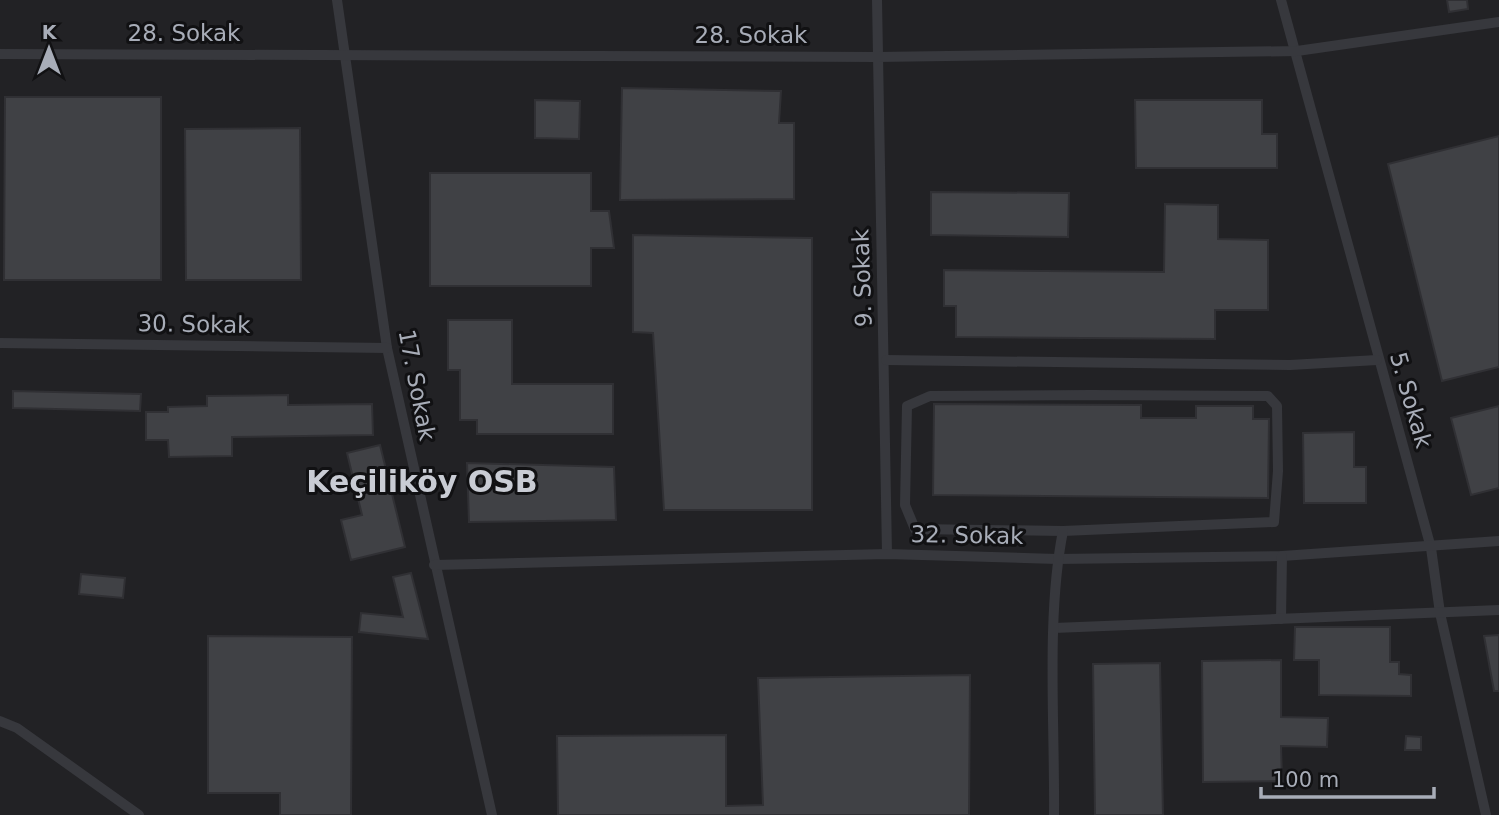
<svg xmlns="http://www.w3.org/2000/svg" width="1499" height="815" font-family="'DejaVu Sans',sans-serif">
<style>
.built{fill:#222225}
.building{fill:#404145;stroke:#303034;stroke-width:2}
.lines{fill:none;stroke-linecap:round;stroke-linejoin:round}
.minor{stroke:#37383d;stroke-width:10}
.labels{text-anchor:middle;stroke-width:6;stroke-linejoin:round;paint-order:stroke}
.street-label{font-size:23px;fill:#a8adb8;stroke:#111113}
.district-label{font-size:30px;font-weight:bold;fill:#c9ccd4;stroke:#111113}
</style>
<rect width="100%" height="100%" fill="#161618"/>
<rect class="built" x="0" y="0" width="1499" height="815"/>
<g class="building">
<path d="M1447 0H1467L1468 9 1449 12Z"/>
<path d="M622 88 781 91 779 123H794V199L620 200Z"/>
<path d="M5 97H161V280H4Z"/>
<path d="M535 100 580 101 579 139 535 138Z"/>
<path d="M1135 100H1262V134H1277V168H1136Z"/>
<path d="M300 128 301 280H186L185 129Z"/>
<path d="M1499 136V367L1442 381 1388 164Z"/>
<path d="M430 173H591V211H609L614 248H591V286H430Z"/>
<path d="M931 192 1069 193 1068 237 931 235Z"/>
<path d="M1165 204 1218 205V239L1268 240V310H1215V339L956 337V306H944V270L1164 272Z"/>
<path d="M633 235 812 238V510H664L653 333 633 332Z"/>
<path d="M448 320H512V384H613V434H477V420H460V370H448Z"/>
<path d="M13 391 141 394 140 411 13 408Z"/>
<path d="M288 395V405L372 404 373 435 232 437V456L169 457 168 440H146V412H168V407L207 406V396Z"/>
<path d="M934 404 1141 405V418H1196V406H1253V419H1269L1268 498 933 495Z"/>
<path d="M1499 406V488L1471 495 1451 418Z"/>
<path d="M1354 432V467H1366V503H1304L1303 433Z"/>
<path d="M380 445 405 547 351 560 341 520 362 515 347 453Z"/>
<path d="M467 463 614 467 616 520 469 522Z"/>
<path d="M411 573 428 639 359 632 361 613 403 617 393 577Z"/>
<path d="M81 574 125 578 123 598 79 594Z"/>
<path d="M1295 627H1390V662H1399V674L1411 675V696L1319 695V660H1294Z"/>
<path d="M1499 635V691H1494L1484 636Z"/>
<path d="M208 636 352 637 351 815H280V793H208Z"/>
<path d="M1281 660V717L1328 718 1327 747 1281 746 1282 781 1203 782 1202 661Z"/>
<path d="M1160 663 1163 815H1095L1093 664Z"/>
<path d="M970 675 969 815H558L557 736 726 735V806L763 805 758 678Z"/>
<path d="M1406 736 1421 737V750H1405Z"/>
</g>
<g class="lines">
<g class="minor">
<path d="M337 0 387 348 492 815"/>
<path d="M877 0 887 554"/>
<path d="M1281 0 1431 548 1440 613 1486 815"/>
<path d="M0 54 877 57 1297 51 1499 22"/>
<path d="M0 343 387 348"/>
<path d="M886 360 1290 365 1377 360"/>
<path d="M1091 395 1268 396 1277 406 1278 471 1274 522 1063 531 915 529 905 505 907 406 930 396Z"/>
<path d="M434 565 887 554 1057 559 1282 556 1499 541"/>
<path d="M1281 619 1282 556"/>
<path d="M1054 628 1499 610"/>
<path d="M0 721 17 728 139 815"/>
<path d="M1054 815C1055 725 1046 617 1063 531"/>
</g>
</g>
<g class="labels">
<g class="street-label">
<text x="184" y="41">28. Sokak</text>
<text x="751" y="43">28. Sokak</text>
<text transform="translate(862 278) rotate(-92)" y="8">9. Sokak</text>
<text transform="translate(194 324) rotate(1)" y="8">30. Sokak</text>
<text transform="translate(417 385) rotate(79)" y="8">17. Sokak</text>
<text transform="translate(1411 400) rotate(74)" y="8">5. Sokak</text>
<text transform="translate(967 535) rotate(1)" y="8">32. Sokak</text>
</g>
<g class="district-label">
<text x="422" y="492">Keçiliköy OSB</text>
</g>
</g>
<g transform="translate(49 49)" stroke="#111113" stroke-width="5" paint-order="stroke">
<path d="M0-5L12 26L0 18L-12 26Z" fill="#a8adb8"/>
<text y="-10" font-size="19" font-weight="bold" text-anchor="middle" fill="#a8adb8">K</text>
</g>
<path d="M1261 787v10h173v-10" fill="none" stroke="#a8adb8" stroke-width="3.5"/>
<text x="1272" y="787" font-size="21" fill="#a8adb8" stroke="#111113" stroke-width="5" paint-order="stroke">100 m</text>
</svg>
